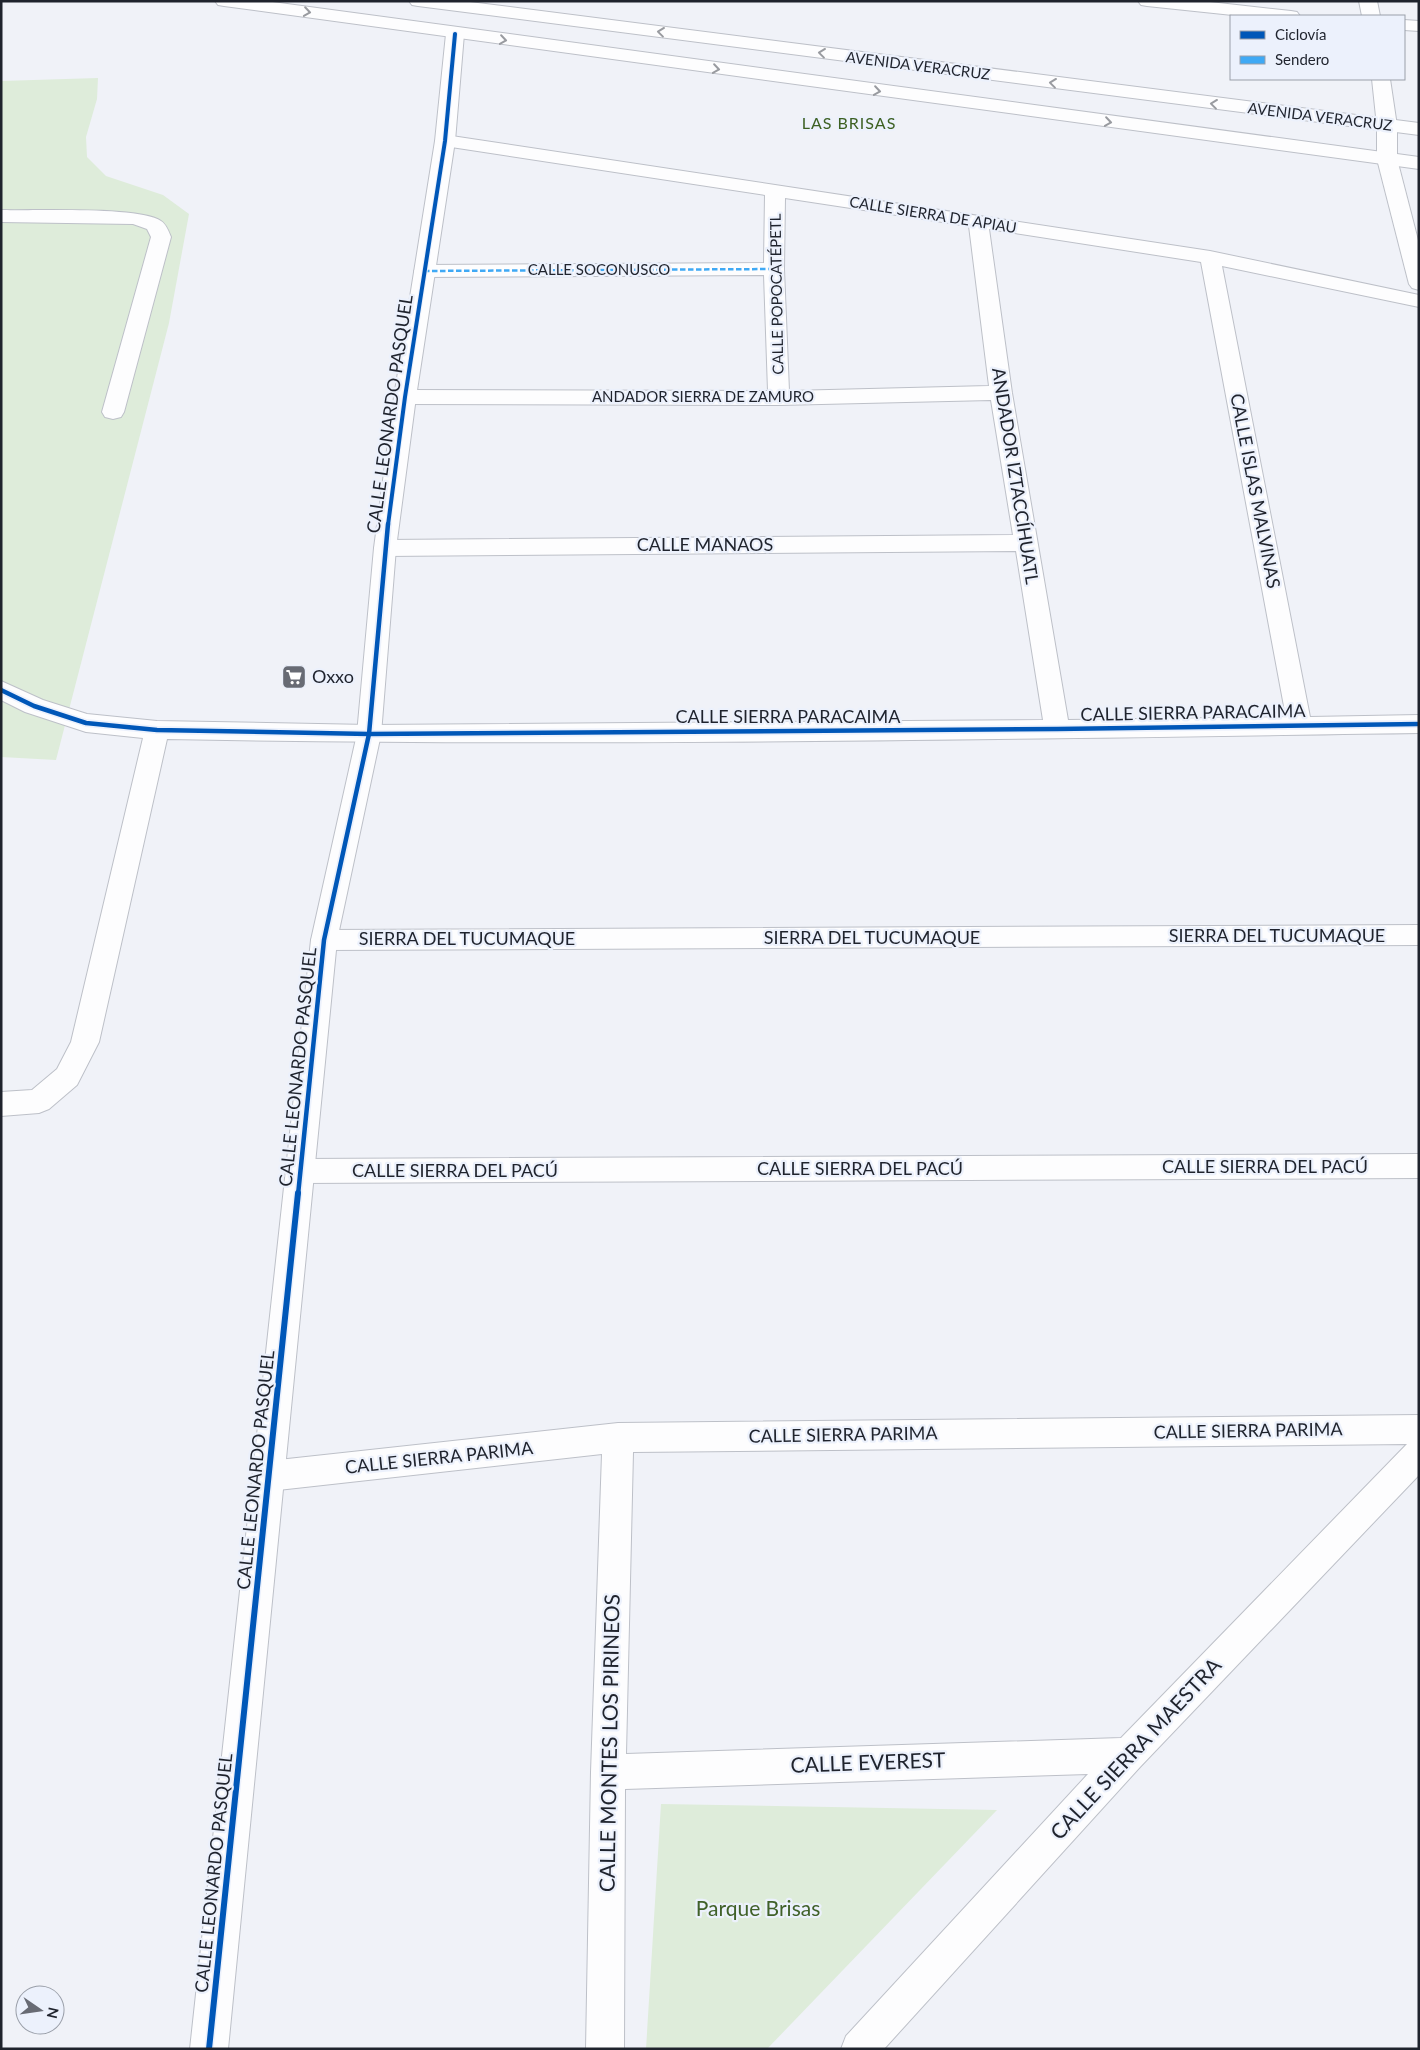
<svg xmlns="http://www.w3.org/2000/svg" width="1420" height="2050" font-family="Lato,sans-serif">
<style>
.green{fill:#deecda}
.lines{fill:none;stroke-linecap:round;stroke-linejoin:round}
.minor-casing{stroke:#bdc0c8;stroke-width:2}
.tertiary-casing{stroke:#bdc0c8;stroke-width:2}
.secondary-casing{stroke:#bdc0c8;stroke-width:2}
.minor{fill:#fdfdfe;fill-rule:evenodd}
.tertiary{fill:#fdfdfe;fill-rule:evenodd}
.secondary{fill:#fdfdfe;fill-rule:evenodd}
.quiet{stroke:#3fa9f5;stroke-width:2.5;stroke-dasharray:5.5 2.5;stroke-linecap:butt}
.cycleway-far2-casing{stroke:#ecf1fc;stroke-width:6}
.cycleway-far1-casing{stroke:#ecf1fc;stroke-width:8}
.cycleway-casing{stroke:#ecf1fc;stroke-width:9}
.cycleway-far2{stroke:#0057b8;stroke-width:4}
.cycleway-far1{stroke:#0057b8;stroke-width:4.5}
.cycleway{stroke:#0057b8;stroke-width:6}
.oneway{stroke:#999ba0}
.labels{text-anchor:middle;stroke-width:4.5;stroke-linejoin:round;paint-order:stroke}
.far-street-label{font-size:15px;fill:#1f232d;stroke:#ecf1fc}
.far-neighbourhood-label{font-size:16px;letter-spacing:1px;fill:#3d6022;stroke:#ecf1fc}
.street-label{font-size:18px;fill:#1f232d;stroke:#ecf1fc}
.poi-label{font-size:18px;fill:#1f232d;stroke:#ecf1fc;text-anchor:start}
.near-street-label{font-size:21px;fill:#1f232d;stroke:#ecf1fc}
.near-park-label{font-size:21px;fill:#406129;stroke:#ecf1fc}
</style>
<rect width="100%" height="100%" fill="#f0f2f8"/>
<g class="green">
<path d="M98 78 97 99 86 137 87 157 106 176 163 195 189 214 169 323 56 760 1 757V81Z"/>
<path d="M661 1804 997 1810 767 2049H646Z"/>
</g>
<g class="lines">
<defs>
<g id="minor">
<path d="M1138 1H1201L1291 11 1297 12 1300 16H1242L1147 6 1141 5Z"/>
<path d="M1359 1H1377L1380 16H1362Z"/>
<path d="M1404 20 1419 21V31L1404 30Z"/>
<path d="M1372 79H1390L1397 126V159L1394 163 1387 165 1380 163 1377 159V126Z"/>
<path d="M445 135 1210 251 1419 295V307L1222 266 1310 717 1419 715V733C1002 739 584 747 167 739L99 1042 77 1085 49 1109 39 1113 1 1116V1092L32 1090 57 1069 71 1042 143 738 86 732 25 712 1 700V681L43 700 87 714 157 721 369 725 1043 720 1016 551 385 556 377 553 374 548 377 543 385 540 1013 535 991 400 779 405 405 404 397 402 394 397 397 392 405 390 768 391 764 275 424 277 417 275 414 271 417 267 424 265 764 263 765 195 438 145 435 141 438 137ZM785 198 969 226 989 386 789 391 784 269ZM989 229 1201 262 1286 717 1068 720 1012 393Z"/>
<path d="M1 210C33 211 140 206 161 221 166 224 169 232 171 237L124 412 121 417 113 419 105 417 102 412 151 237 147 229 133 224 1 222Z"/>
<path d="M1419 925V945L324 950 315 947 311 940 315 933 324 930Z"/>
<path d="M1419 1154V1178L301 1183 291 1180 287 1171 291 1162 301 1159Z"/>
<path d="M1419 1415V1475L1140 1767 884 2049H841L846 2036 1088 1774 625 1789 624 2049H586L591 1772 602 1454 269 1491 258 1486 253 1476 258 1466 269 1461 618 1423ZM1407 1444 1121 1738 626 1754 633 1452Z"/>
</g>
<g id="tertiary">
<path d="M455 29 461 30 464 34 455 141 416 397 396 548 381 734 337 940 228 2049H190L311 940 357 734 374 548 394 397 435 141 446 34 449 30Z"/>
<path d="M1387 153 1394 155 1397 159 1419 244V290L1412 288 1409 284 1377 159 1380 155Z"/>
</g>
<g id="secondary">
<path d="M215 1H265L1419 157V169L224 6 218 5Z"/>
<path d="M409 1H462L1419 123V135L418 6 412 5Z"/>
</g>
</defs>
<use href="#minor" class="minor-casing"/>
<use href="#tertiary" class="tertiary-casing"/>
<use href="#secondary" class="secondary-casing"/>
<use href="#minor" class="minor"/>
<use href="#tertiary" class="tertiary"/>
<use href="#secondary" class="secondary"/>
<path class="quiet" d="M424 271 774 269"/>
<defs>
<path id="cycleway-far2" d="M388 525 405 397 445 141 455 34"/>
<g id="cycleway-far1">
<path d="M1 690 34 706 86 723 157 730 369 734 1057 729 1419 724"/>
<path d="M298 1195 324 940 369 734 388 524"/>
</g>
<path id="cycleway" d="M209 2049 298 1193"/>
</defs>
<use href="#cycleway-far2" class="cycleway-far2-casing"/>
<use href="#cycleway-far1" class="cycleway-far1-casing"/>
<use href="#cycleway" class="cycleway-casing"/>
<use href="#cycleway-far2" class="cycleway-far2"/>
<use href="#cycleway-far1" class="cycleway-far1"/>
<use href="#cycleway" class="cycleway"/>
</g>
<defs><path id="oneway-chevron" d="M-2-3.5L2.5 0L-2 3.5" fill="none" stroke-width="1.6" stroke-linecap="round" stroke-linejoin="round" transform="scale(1.25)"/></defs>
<g class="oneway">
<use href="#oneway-chevron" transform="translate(307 12) rotate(8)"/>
<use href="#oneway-chevron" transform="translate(661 32) rotate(-173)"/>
<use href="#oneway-chevron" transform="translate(503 40) rotate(8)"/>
<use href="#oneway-chevron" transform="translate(822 53) rotate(-173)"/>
<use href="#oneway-chevron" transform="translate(716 69) rotate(8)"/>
<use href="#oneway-chevron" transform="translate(1053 83) rotate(-173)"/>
<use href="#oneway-chevron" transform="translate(877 91) rotate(8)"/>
<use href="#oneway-chevron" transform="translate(1214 104) rotate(-173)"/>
<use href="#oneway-chevron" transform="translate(1108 122) rotate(8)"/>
</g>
<defs>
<symbol id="supermarket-square" viewBox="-11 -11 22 22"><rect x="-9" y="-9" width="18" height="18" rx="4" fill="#686b74" stroke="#ecf1fc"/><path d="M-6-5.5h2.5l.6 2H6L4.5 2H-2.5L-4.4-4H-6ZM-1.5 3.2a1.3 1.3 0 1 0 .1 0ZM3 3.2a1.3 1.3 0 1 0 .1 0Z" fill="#fff"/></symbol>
</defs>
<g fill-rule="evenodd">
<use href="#supermarket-square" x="280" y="663" width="28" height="28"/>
</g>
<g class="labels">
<g class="far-street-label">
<text transform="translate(918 66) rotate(7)" y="5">AVENIDA VERACRUZ</text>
<text transform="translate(1320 117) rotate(7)" y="5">AVENIDA VERACRUZ</text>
<text transform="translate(933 215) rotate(9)" y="5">CALLE SIERRA DE APIAU</text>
<text x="599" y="275">CALLE SOCONUSCO</text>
<text transform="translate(777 294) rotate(-91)" y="5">CALLE POPOCATÉPETL</text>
<text x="703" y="402">ANDADOR SIERRA DE ZAMURO</text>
</g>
<g class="far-neighbourhood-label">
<text x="849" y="129">LAS BRISAS</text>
</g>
<g class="street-label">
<text transform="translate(390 414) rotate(-82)" y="6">CALLE LEONARDO PASQUEL</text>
<text transform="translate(1015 476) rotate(81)" y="6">ANDADOR IZTACCÍHUATL</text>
<text transform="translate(1255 491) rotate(79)" y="6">CALLE ISLAS MALVINAS</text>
<text x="705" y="551">CALLE MANAOS</text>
<text transform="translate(1193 713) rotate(-1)" y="6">CALLE SIERRA PARACAIMA</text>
<text x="788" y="723">CALLE SIERRA PARACAIMA</text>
<text x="1277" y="942">SIERRA DEL TUCUMAQUE</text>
<text x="872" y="944">SIERRA DEL TUCUMAQUE</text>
<text x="467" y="945">SIERRA DEL TUCUMAQUE</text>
<text transform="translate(298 1067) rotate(-84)" y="6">CALLE LEONARDO PASQUEL</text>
<text x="1265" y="1173">CALLE SIERRA DEL PACÚ</text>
<text x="860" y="1175">CALLE SIERRA DEL PACÚ</text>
<text x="455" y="1177">CALLE SIERRA DEL PACÚ</text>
<text transform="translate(1248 1431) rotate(-1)" y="6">CALLE SIERRA PARIMA</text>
<text transform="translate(843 1435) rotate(-1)" y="6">CALLE SIERRA PARIMA</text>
<text transform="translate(439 1458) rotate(-6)" y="6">CALLE SIERRA PARIMA</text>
<text transform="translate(256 1470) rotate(-84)" y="6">CALLE LEONARDO PASQUEL</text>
<text transform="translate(214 1873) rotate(-84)" y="6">CALLE LEONARDO PASQUEL</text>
</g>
<g class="poi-label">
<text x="312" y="683">Oxxo</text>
</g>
<g class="near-street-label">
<text transform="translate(610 1743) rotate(-89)" y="7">CALLE MONTES LOS PIRINEOS</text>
<text transform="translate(1136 1749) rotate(-47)" y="7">CALLE SIERRA MAESTRA</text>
<text transform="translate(868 1763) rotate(-2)" y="7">CALLE EVEREST</text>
</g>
<g class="near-park-label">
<text x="758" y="1916">Parque Brisas</text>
</g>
</g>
<rect width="1420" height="2050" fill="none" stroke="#1f232d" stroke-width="5"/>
<rect x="1230" y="15" width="175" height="65" fill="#ecf1fc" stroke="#9a9fa9"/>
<rect x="1240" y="31" width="25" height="8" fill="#0057b8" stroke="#9a9fa9"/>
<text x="1275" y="40" font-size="15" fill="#1f232d">Ciclovía</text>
<rect x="1240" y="56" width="25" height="8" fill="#3fa9f5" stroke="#9a9fa9"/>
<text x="1275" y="65" font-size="15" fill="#1f232d">Sendero</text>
<g transform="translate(40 2010) rotate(103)"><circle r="24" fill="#ecf1fc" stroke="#9a9fa9"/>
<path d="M0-4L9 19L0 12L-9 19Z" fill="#686b74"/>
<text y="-8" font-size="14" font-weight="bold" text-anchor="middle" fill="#1f232d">N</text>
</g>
</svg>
